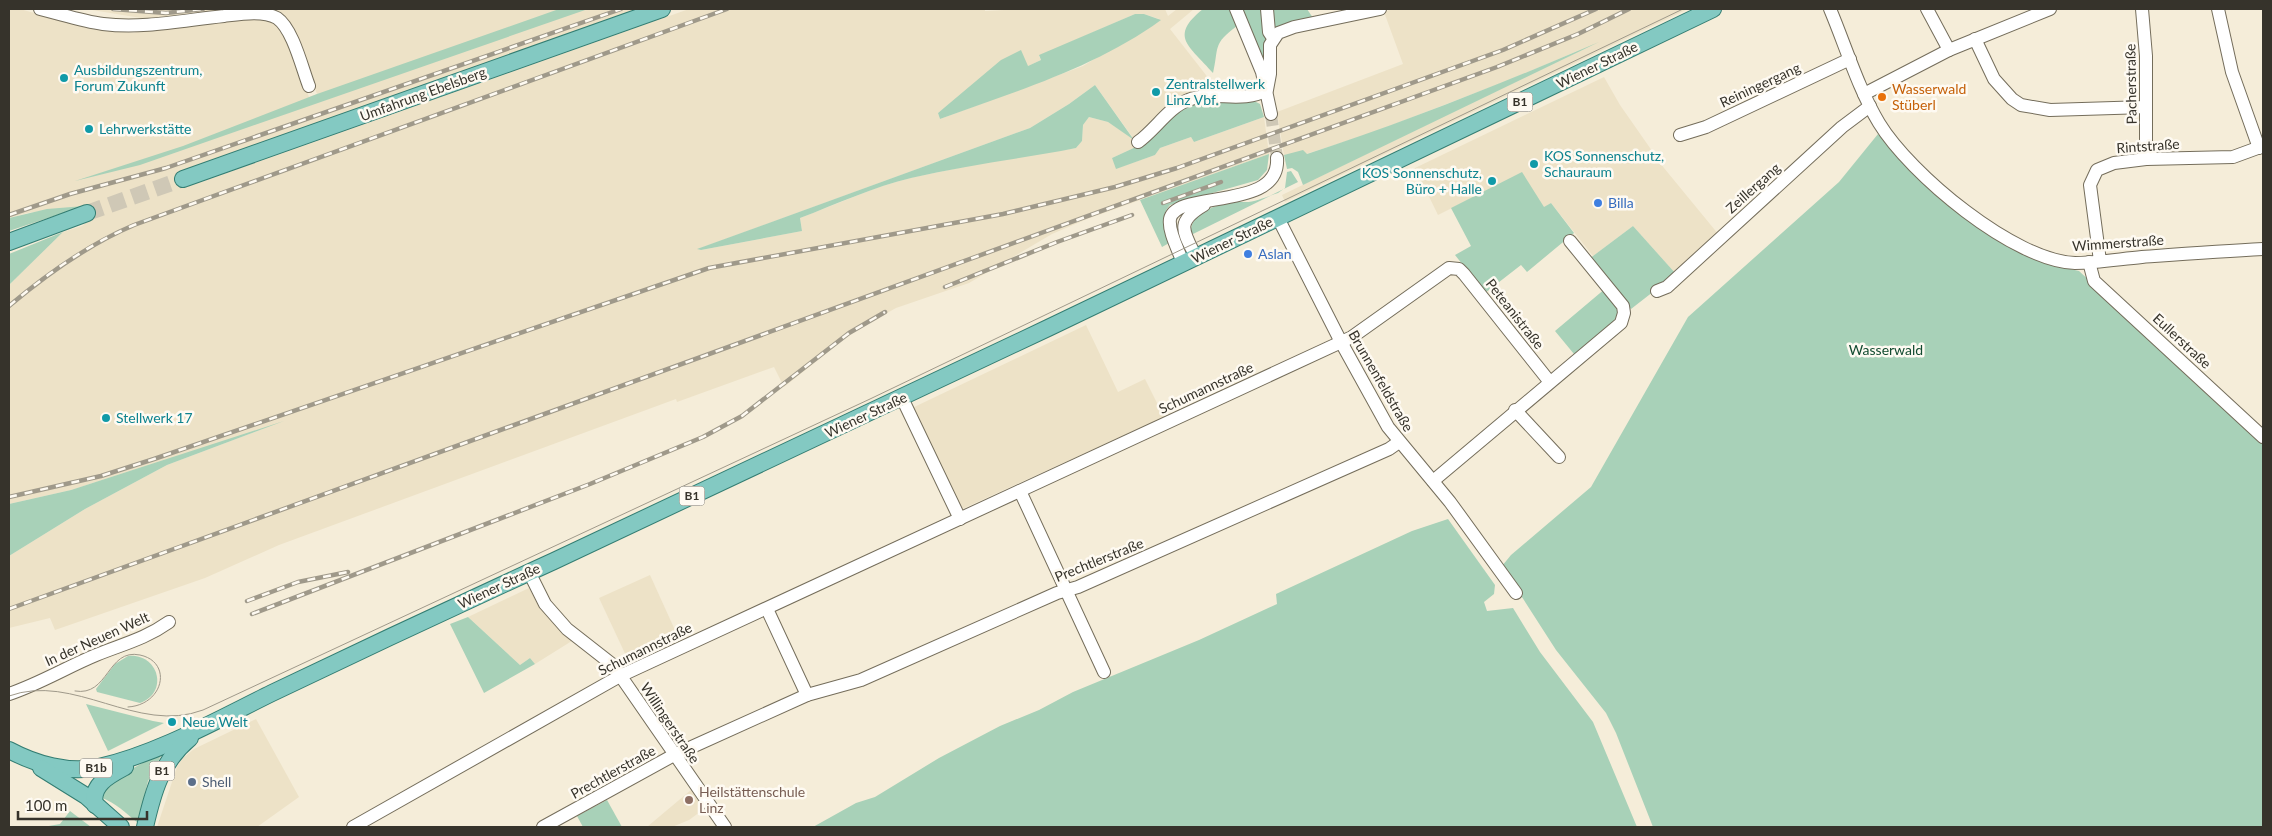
<svg xmlns="http://www.w3.org/2000/svg" width="2272" height="836" font-family="Lato,sans-serif">
<style>
.built{fill:#ede2c7;fill-rule:evenodd}
.green{fill:#a8d1b8}
.lines{fill:none;stroke-linecap:round;stroke-linejoin:round}
.minor-tunnel{stroke:#cfc8b6;stroke-width:12;stroke-dasharray:12 6;stroke-linecap:butt}
.major-tunnel{stroke:#cfc8b6;stroke-width:16;stroke-dasharray:16 8;stroke-linecap:butt}
.minor-casing{stroke:#746d5b;stroke-width:14}
.major-casing{stroke:#337d72;stroke-width:18}
.minor{stroke:#fff;stroke-width:12}
.major{stroke:#83c9c2;stroke-width:16}
.tram{stroke:#9f998a;stroke-width:1}
.rail-casing{stroke:#9f998a;stroke-width:4.5}
.rail{stroke:#fefaf2;stroke-width:2.5;stroke-dasharray:8;stroke-linecap:butt}
.culture-dot{fill:#0f9aa8;stroke:#fefaf2;stroke-width:2}
.food-dot{fill:#e8710a;stroke:#fefaf2;stroke-width:2}
.shop-dot{fill:#3f7fe0;stroke:#fefaf2;stroke-width:2}
.service-dot{fill:#5c6f8a;stroke:#fefaf2;stroke-width:2}
.education-dot{fill:#8d6e63;stroke:#fefaf2;stroke-width:2}
.labels{text-anchor:middle;stroke-width:5;stroke-linejoin:round;paint-order:stroke}
.shield{fill:#fefaf2;stroke:#726f67;stroke-width:1}
.shield-label{font-size:12px;font-weight:bold;fill:#36332b}
.street-label{font-size:14px;fill:#36332b;stroke:#fefaf2}
.culture-label{font-size:14px;fill:#0d838f;stroke:#fefaf2;text-anchor:start}
.food-label{font-size:14px;fill:#c56008;stroke:#fefaf2;text-anchor:start}
.shop-label{font-size:14px;fill:#366cbe;stroke:#fefaf2;text-anchor:start}
.park-label{font-size:14px;fill:#124b30;stroke:#fefaf2}
.service-label{font-size:14px;fill:#4e5e75;stroke:#fefaf2;text-anchor:start}
.education-label{font-size:14px;fill:#785e54;stroke:#fefaf2;text-anchor:start}
</style>
<rect width="100%" height="100%" fill="#f5edd9"/>
<g class="built">
<path d="M9 9H20L91 29 134 33 146 29 227 20 260 18 274 21 285 32 309 97 317 94 291 25 259 9H640L180 171 185 185 202 182 689 9H985V11L1023 9H1165L1168 16 1177 9H1194L1170 29 1213 84 1216 91 1138 146 1112 158 1117 168 1155 155 1160 148 1191 137 1194 142 1264 117 1269 154 1087 219 1052 234 969 283 896 308 853 332 784 387 774 367 677 402 676 399 279 545 205 578 55 630 50 618 9 628V556L85 509 167 465 265 428 71 490 9 504V285L63 232 82 226 89 220 84 206 27 213 9 218ZM1135 14H1144L1159 19 1083 66 940 119 938 113 955 100 1041 60 1039 56ZM1095 85 1133 138 1108 122 1089 117 1083 125 1082 141 1076 148 987 162 910 178 879 187 800 218 802 231 701 250 698 249 1030 128 1069 104Z"/>
<path d="M86 9H256L143 21 141 18Z"/>
<path d="M1392 9H1688L1285 202 1282 195 1582 49 1509 80 1366 135 1306 154 1284 155 1277 112 1403 64 1384 12Z"/>
<path d="M1604 77 1620 105 1664 168 1719 235 1676 274 1633 226 1593 256 1551 203 1544 208 1522 173 1438 215 1415 168Z"/>
<path d="M1086 325 1118 392 1145 379 1164 417 962 509 910 409Z"/>
<path d="M650 575 679 639 629 662 599 598Z"/>
<path d="M529 588 537 603 575 639 535 664 530 658 520 665 468 617Z"/>
<path d="M256 719 299 797 257 827H157L177 767 183 758 194 749Z"/>
<path d="M691 790 704 809 689 820 672 827H647Z"/>
</g>
<g class="green">
<path d="M559 9H588L140 165 75 181 183 146 317 94Z"/>
<path d="M1203 9H1230L1237 26C1212 44 1219 48 1213 73 1190 46 1168 37 1203 9Z"/>
<path d="M1242 9H1264L1266 33 1265 64Z"/>
<path d="M1270 9H1307L1313 18 1275 30Z"/>
<path d="M1135 14H1144L1161 20C1095 68 1016 91 940 119L938 113 1001 60 1021 50 1028 66 1041 60 1039 55Z"/>
<path d="M1599 42 1303 185 1298 172 1292 168 1287 169 1284 155 1303 150 1307 154C1406 122 1503 83 1599 42Z"/>
<path d="M1095 85 1134 140 1108 122 1089 117 1083 125 1082 141 1076 148C1021 159 966 165 911 178 873 187 837 204 800 218L802 231 701 250 697 249 1030 128 1069 104Z"/>
<path d="M1252 100 1260 104 1264 117 1194 142 1191 137 1160 148 1155 155 1116 169 1112 158 1138 146 1180 108 1194 101Z"/>
<path d="M1878 134 1911 170 2054 265 2079 271 2263 442V827H1653L1616 733 1606 713 1556 650 1502 566 1511 555 1591 487 1688 317 1839 182Z"/>
<path d="M1269 154 1267 170 1258 180 1170 205C1159 217 1165 229 1171 242L1162 247 1140 200Z"/>
<path d="M1291 171 1298 182 1193 234 1191 231C1191 209 1228 201 1243 202 1254 203 1268 196 1278 193L1285 188 1287 172Z"/>
<path d="M1522 172 1544 207 1551 203 1574 233 1527 272 1521 265 1485 293 1455 255 1471 246 1451 208Z"/>
<path d="M84 206 9 231V218L47 209Z"/>
<path d="M1633 226 1676 274 1631 309 1589 259Z"/>
<path d="M63 232 9 285V254Z"/>
<path d="M1606 288 1620 307C1615 329 1591 341 1574 354L1555 331Z"/>
<path d="M284 421 167 465 85 509 9 556V504L71 490Z"/>
<path d="M1448 519 1495 585 1494 594 1484 602 1487 611 1513 608 1540 652 1593 722 1637 827H813L856 803 875 797 939 758 1000 726 1039 710 1073 692 1199 640 1277 604 1276 594 1412 531Z"/>
<path d="M468 617 520 665 530 658 535 664 484 693 450 624Z"/>
<path d="M128 656C159 653 169 693 140 703L97 692 96 689 115 664Z"/>
<path d="M86 704 153 721 164 723 108 751Z"/>
<path d="M163 752 148 781 138 823C124 812 118 804 100 797L115 778Z"/>
<path d="M607 800 622 827H583L577 816Z"/>
<path d="M70 811 91 827H43L60 824Z"/>
</g>
<g class="lines">
<path class="minor-tunnel" d="M1271 114 1277 158"/>
<path class="major-tunnel" d="M87 213 183 179"/>
<defs>
<g id="minor">
<path d="M40 9C61 14 82 21 103 24 144 29 184 20 224 16 240 14 263 10 277 18 293 29 302 68 309 86"/>
<path d="M1236 9 1262 72 1271 114"/>
<path d="M1267 9 1269 32 1273 38"/>
<path d="M1830 9C1846 47 1858 88 1879 123 1910 174 2014 261 2075 263 2097 263 2120 259 2142 257 2183 254 2223 251 2263 249"/>
<path d="M1927 9 1949 50"/>
<path d="M2142 9 2146 56V159"/>
<path d="M2218 9 2232 72 2259 148"/>
<path d="M1975 39 1994 79 2012 99 2021 105 2050 110 2146 107"/>
<path d="M1864 94 1949 50 2050 9"/>
<path d="M1680 135 1706 127 1850 59"/>
<path d="M1138 142C1155 130 1169 107 1188 100 1213 90 1242 104 1267 90L1270 74V45L1278 33 1294 27 1380 9"/>
<path d="M1278 218 1341 342 1388 427 1450 502 1516 593"/>
<path d="M1196 257C1183 231 1175 222 1204 205"/>
<path d="M2100 261 2090 185 2097 170 2114 163 2146 159 2233 157 2263 146"/>
<path d="M2089 262 2094 281 2263 437"/>
<path d="M1183 263C1179 251 1168 232 1170 219 1176 189 1281 212 1277 158"/>
<path d="M1657 291 1667 287 1842 127 1870 106"/>
<path d="M902 398 960 519"/>
<path d="M1515 410 1559 457"/>
<path d="M1433 481 1621 323 1624 313 1623 306 1570 241"/>
<path d="M1020 491 1104 672"/>
<path d="M529 572 545 604 567 629 613 665 725 827"/>
<path d="M767 609 807 695"/>
<path d="M9 694C39 684 67 667 96 655 123 644 145 639 169 622"/>
<path d="M353 827 620 676 1352 337 1449 268 1459 269 1464 274 1549 381"/>
<path d="M543 827 674 755 807 695 861 680 1057 593 1078 587 1389 449 1399 442"/>
</g>
<g id="major">
<path d="M183 179 662 9"/>
<path d="M9 242 87 213"/>
<path d="M9 750C35 764 69 774 99 767 157 754 219 719 272 693 366 648 460 604 554 561 942 380 1327 195 1713 9"/>
<path d="M41 768 86 796 121 827"/>
<path d="M95 805C90 785 110 775 125 767"/>
<path d="M145 827C153 792 161 762 190 738"/>
</g>
</defs>
<use href="#minor" class="minor-casing"/>
<use href="#major" class="major-casing"/>
<use href="#minor" class="minor"/>
<use href="#major" class="major"/>
<g class="tram">
<path d="M75 691C109 697 107 648 140 655 173 662 164 705 128 707"/>
<path d="M9 696C74 672 137 735 203 710L870 399 1683 9"/>
</g>
<defs>
<g id="rail">
<path d="M113 9 166 13 203 9"/>
<path d="M1163 203 1221 182"/>
<path d="M9 215 70 194 166 168 621 9"/>
<path d="M945 287 1057 242 1132 215"/>
<path d="M9 306C47 274 87 245 134 225L727 9"/>
<path d="M9 497 101 476 154 459 709 268 1003 214 1115 187 1177 168 1503 50 1596 9"/>
<path d="M247 601 298 582 348 572"/>
<path d="M9 609 1497 67 1578 34 1629 9"/>
<path d="M252 614 590 484 703 437 742 416 849 333 885 312"/>
</g>
</defs>
<use href="#rail" class="rail-casing"/>
<use href="#rail" class="rail"/>
</g>
<g class="culture-dot">
<circle cx="64" cy="78" r="5"/>
<circle cx="1156" cy="92" r="5"/>
<circle cx="89" cy="129" r="5"/>
<circle cx="1534" cy="164" r="5"/>
<circle cx="1492" cy="181" r="5"/>
<circle cx="106" cy="418" r="5"/>
<circle cx="172" cy="722" r="5"/>
</g>
<circle class="food-dot" cx="1882" cy="97" r="5"/>
<g class="shop-dot">
<circle cx="1598" cy="203" r="5"/>
<circle cx="1248" cy="254" r="5"/>
</g>
<circle class="service-dot" cx="192" cy="782" r="5"/>
<circle class="education-dot" cx="689" cy="800" r="5"/>
<g class="labels">
<g class="shield">
<rect x="1507.5" y="92.5" width="25" height="19" rx="4"/>
<rect x="679.5" y="486.5" width="25" height="19" rx="4"/>
<rect x="80" y="758.5" width="32" height="19" rx="4"/>
<rect x="149.5" y="761.5" width="25" height="19" rx="4"/>
</g>
<g class="shield-label">
<text x="1520" y="106">B1</text>
<text x="692" y="500">B1</text>
<text x="96" y="772">B1b</text>
<text x="162" y="775">B1</text>
</g>
<g class="street-label">
<text transform="translate(1597 65) rotate(-26)" y="5">Wiener Straße</text>
<text transform="translate(2131 84) rotate(-91)" y="5">Pacherstraße</text>
<text transform="translate(1760 85) rotate(-25)" y="5">Reiningergang</text>
<text transform="translate(423 94) rotate(-20)" y="5">Umfahrung Ebelsberg</text>
<text transform="translate(2148 146) rotate(-4)" y="5">Rintstraße</text>
<text transform="translate(1753 188) rotate(-42)" y="5">Zeillergang</text>
<text transform="translate(1232 240) rotate(-26)" y="5">Wiener Straße</text>
<text transform="translate(2118 243) rotate(-4)" y="5">Wimmerstraße</text>
<text transform="translate(1515 314) rotate(52)" y="5">Peteanistraße</text>
<text transform="translate(2182 341) rotate(43)" y="5">Eullerstraße</text>
<text transform="translate(1381 381) rotate(60)" y="5">Brunnenfeldstraße</text>
<text transform="translate(1206 388) rotate(-25)" y="5">Schumannstraße</text>
<text transform="translate(866 415) rotate(-25)" y="5">Wiener Straße</text>
<text transform="translate(1099 560) rotate(-22)" y="5">Prechtlerstraße</text>
<text transform="translate(499 586) rotate(-25)" y="5">Wiener Straße</text>
<text transform="translate(97 639) rotate(-24)" y="5">In der Neuen Welt</text>
<text transform="translate(645 649) rotate(-26)" y="5">Schumannstraße</text>
<text transform="translate(670 723) rotate(56)" y="5">Willingerstraße</text>
<text transform="translate(613 772) rotate(-29)" y="5">Prechtlerstraße</text>
</g>
<g class="culture-label">
<text x="74" y="75">Ausbildungszentrum,<tspan x="74" dy="16">Forum Zukunft</tspan></text>
<text x="1166" y="89">Zentralstellwerk<tspan x="1166" dy="16">Linz Vbf.</tspan></text>
<text x="99" y="134">Lehrwerkstätte</text>
<text x="1544" y="161">KOS Sonnenschutz,<tspan x="1544" dy="16">Schauraum</tspan></text>
<text x="1482" y="178" text-anchor="end">KOS Sonnenschutz,<tspan x="1482" dy="16">Büro + Halle</tspan></text>
<text x="116" y="423">Stellwerk 17</text>
<text x="182" y="727">Neue Welt</text>
</g>
<g class="food-label">
<text x="1892" y="94">Wasserwald<tspan x="1892" dy="16">Stüberl</tspan></text>
</g>
<g class="shop-label">
<text x="1608" y="208">Billa</text>
<text x="1258" y="259">Aslan</text>
</g>
<g class="park-label">
<text x="1886" y="355">Wasserwald</text>
</g>
<g class="service-label">
<text x="202" y="787">Shell</text>
</g>
<g class="education-label">
<text x="699" y="797">Heilstättenschule<tspan x="699" dy="16">Linz</tspan></text>
</g>
</g>
<rect width="2272" height="836" fill="none" stroke="#36332b" stroke-width="20"/>
<path d="M18 811v8h129v-8" fill="none" stroke="#36332b" stroke-width="2.5"/>
<text x="25" y="811" font-size="15" fill="#36332b" stroke="#fefaf2" stroke-width="4" paint-order="stroke">100 m</text>
</svg>
